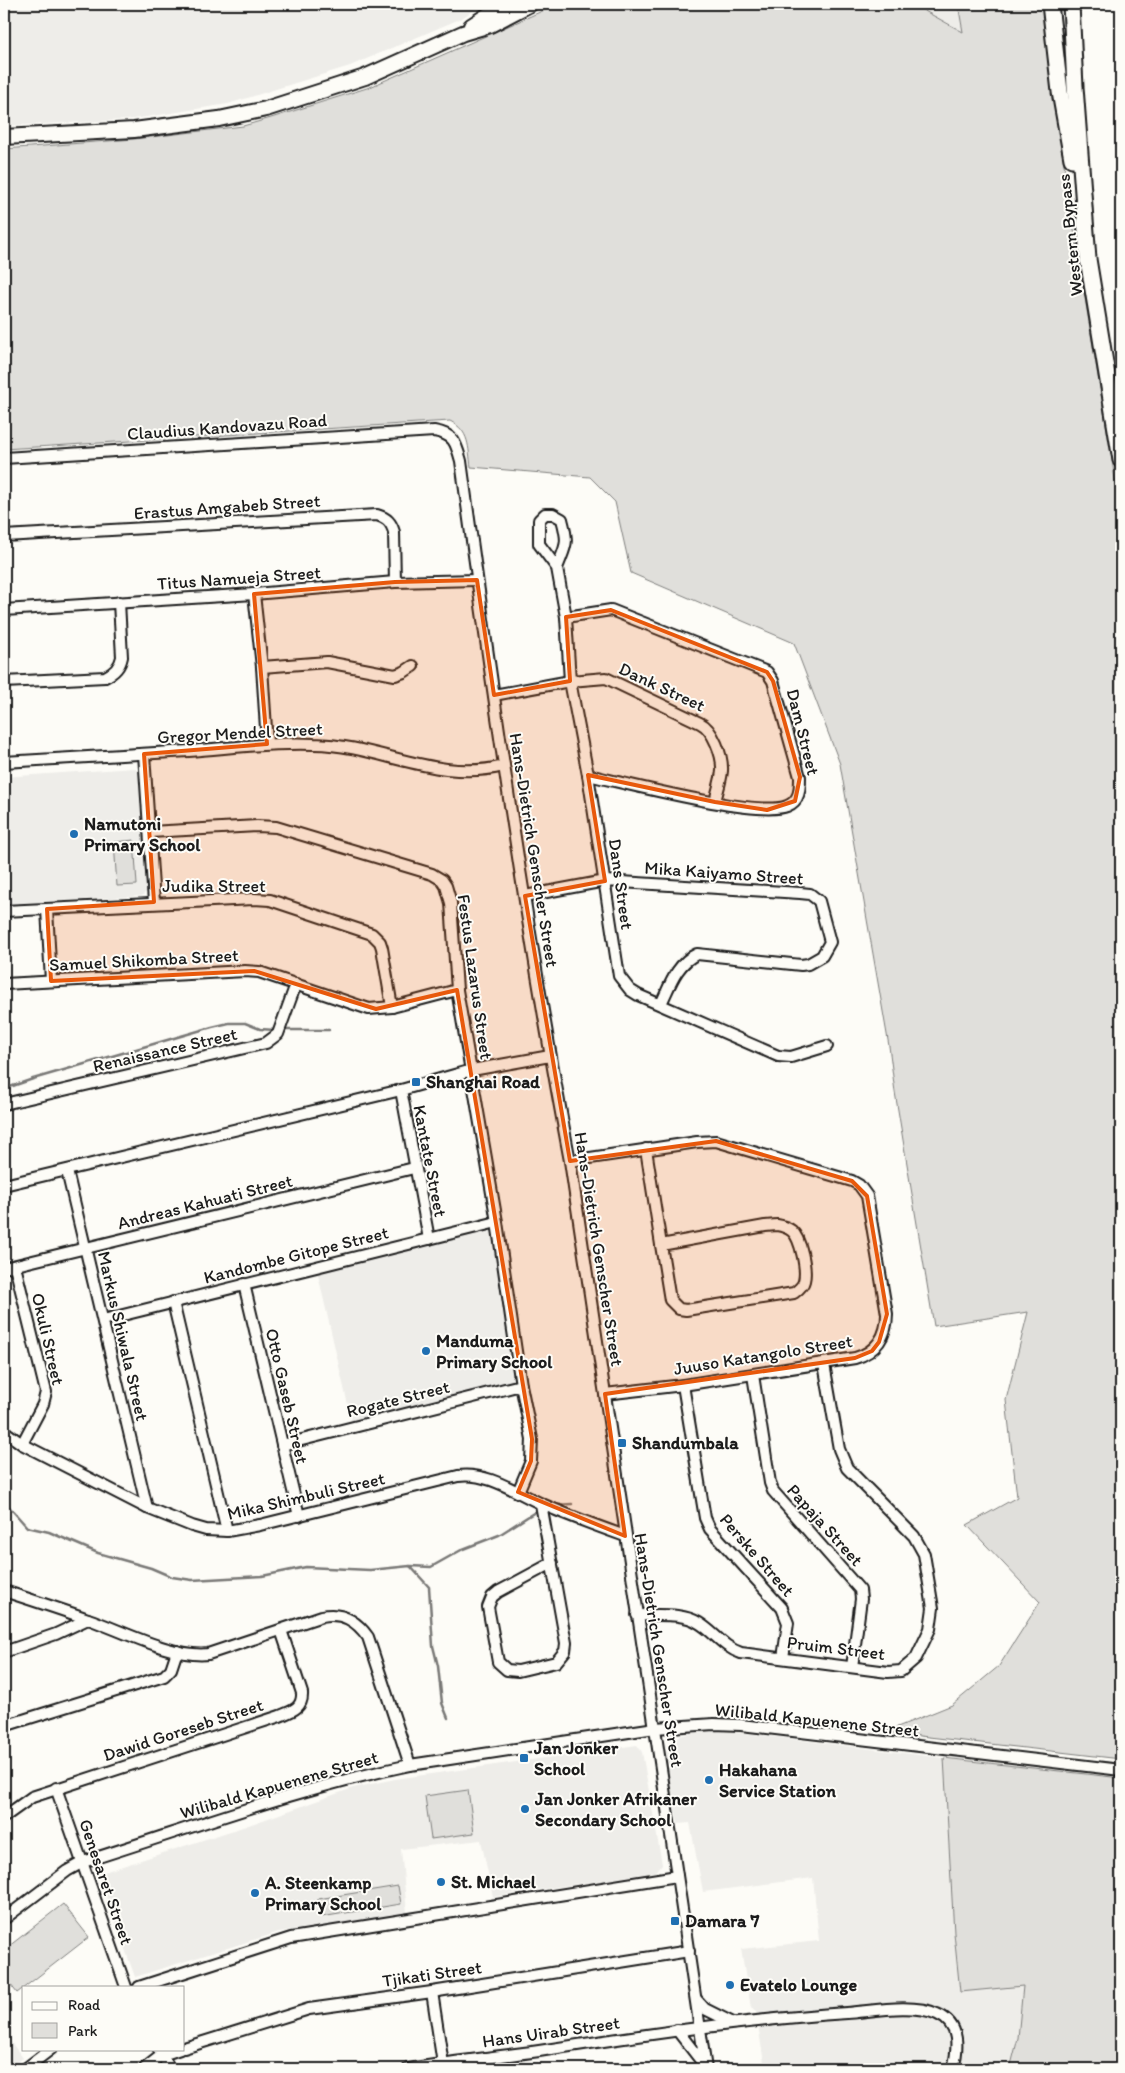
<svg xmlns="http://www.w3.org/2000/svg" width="1125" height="2073" font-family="Itim,sans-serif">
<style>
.built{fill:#eeede9}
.green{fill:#e0dfdb;stroke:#7e7e7c}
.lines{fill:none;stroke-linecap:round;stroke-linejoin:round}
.stream{stroke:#797876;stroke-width:2.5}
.minor-casing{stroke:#1c1c1c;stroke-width:14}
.major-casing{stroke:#1c1c1c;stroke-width:18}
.highway-casing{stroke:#1c1c1c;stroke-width:19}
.minor{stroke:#fdfcf7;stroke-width:10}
.major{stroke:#fdfcf7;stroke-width:14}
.highway{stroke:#fdfcf7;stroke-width:15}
.marked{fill:#e8590c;fill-opacity:0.2;stroke:#e8590c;stroke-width:4;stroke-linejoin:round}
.poi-dot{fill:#1f6fb2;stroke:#fdfcf7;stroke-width:2}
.labels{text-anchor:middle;stroke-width:4;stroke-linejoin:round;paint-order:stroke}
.street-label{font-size:18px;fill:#1c1c1c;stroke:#fdfcf7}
.poi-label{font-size:18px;font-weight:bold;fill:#1c1c1c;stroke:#fdfcf7;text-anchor:start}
</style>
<rect width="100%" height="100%" fill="#fdfcf7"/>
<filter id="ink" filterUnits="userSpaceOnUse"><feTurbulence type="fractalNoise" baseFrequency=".02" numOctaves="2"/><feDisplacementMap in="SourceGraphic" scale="10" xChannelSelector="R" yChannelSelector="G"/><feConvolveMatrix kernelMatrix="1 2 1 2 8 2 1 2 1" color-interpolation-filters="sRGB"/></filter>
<g filter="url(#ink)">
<g class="built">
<path d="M4 4H483L462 18 350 66 228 104 127 120 4 126Z"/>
<path d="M912 4H958L964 32Z"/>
<path d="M134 768 139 772 147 891 142 896 4 905V777Z"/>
<path d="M497 1222 521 1385 353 1427 316 1266Z"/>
<path d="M706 1731 735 1732 944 1758 954 1933 960 1992 1023 1986 1018 2038 1010 2069H765L756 2012 751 2008 741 1949 819 1941 813 1878 703 1892 690 1823 678 1824 666 1770V1756L669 1746 675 1739 682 1735Z"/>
<path d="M637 1745 642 1752 662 1864 656 1872 493 1897 481 1840 401 1849 407 1913 279 1932 135 1977 98 1874 246 1826 353 1788 395 1779Z"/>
<path d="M4 2033 23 2058 10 2069H4Z"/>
</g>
<g class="green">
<path d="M558 4H912L963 32 958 4H1042L1048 60 1079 262 1121 515V1759L885 1732 952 1705 999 1666 1040 1602 967 1525 1017 1497 1006 1400 1028 1312 934 1326 895 1092 889 1046 840 764 794 643 631 573 615 502 590 477 471 467C468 447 470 431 450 421L4 449V149L134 139 243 126 271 118 370 87Z"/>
<path d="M134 840 137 885 117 886 114 842Z"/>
<path d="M944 1758 1121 1778V2069H1010L1018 2038 1023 1986 960 1992 954 1933Z"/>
<path d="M468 1790 474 1833 431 1839 425 1796Z"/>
<path d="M398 1886 401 1904 321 1917 318 1899Z"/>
<path d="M63 1904 89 1937 17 1993 4 1976V1950Z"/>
</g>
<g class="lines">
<g class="stream">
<path d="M283 1030H329"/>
<path d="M4 1089 33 1079 212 1027 229 1023H245L260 1029 275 1030"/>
<path d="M4 1501 27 1527 49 1532 98 1553 151 1568 172 1577 192 1580 262 1576 306 1567 370 1570 410 1566 431 1567 463 1549 499 1535 535 1512"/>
<path d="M556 1505 572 1504"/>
<path d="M410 1566 429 1587 433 1646 438 1666 442 1703 448 1718"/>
</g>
<defs>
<g id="minor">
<path d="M4 458 434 431C454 434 456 443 461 461 493 695 526 929 570 1161L706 2069"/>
<path d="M4 536 377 515C387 518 391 522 394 532L395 582"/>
<path d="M557 568C566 544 569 545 562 519L553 514H545L539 520V544L557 568 566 617 570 681 588 775 619 976 630 990 638 995 778 1056 791 1057 827 1046"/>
<path d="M254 594 262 667 267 744"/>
<path d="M4 610 254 594 395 582 477 580"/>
<path d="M566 617 611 610 767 672 773 681 800 777C800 789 800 801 787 806 758 818 625 783 588 775"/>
<path d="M262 667 327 662 395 675 404 672 413 666"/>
<path d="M4 682 105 677C114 673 120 667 122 657L119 602"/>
<path d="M494 695 570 681 606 678 700 723C713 729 723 756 722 771 721 781 717 792 715 802"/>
<path d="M144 754 154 902"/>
<path d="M4 762C66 758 128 755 189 751 231 748 273 742 314 744 380 745 437 783 504 766"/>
<path d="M150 832 257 826 276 827 432 874 442 880 446 886 451 903 457 990 497 1222 521 1385 532 1439 531 1461 518 1492"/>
<path d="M525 896 605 881 800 893 810 894 819 901 830 942 822 956 808 964 801 965 697 954C677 963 670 985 661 1004"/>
<path d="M47 909 51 981"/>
<path d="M4 911 254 899 270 900 372 934 380 942 382 948 392 1007"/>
<path d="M4 984 245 971 259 972 369 1009 392 1007 457 990"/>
<path d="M401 1090 429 1239"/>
<path d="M4 1104 266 1043 278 1034 296 984"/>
<path d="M646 1149 661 1245"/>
<path d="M570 1161 697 1142 716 1141 852 1181 859 1185 867 1196 887 1314C887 1336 876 1352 855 1358L683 1385 605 1394"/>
<path d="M67 1171 147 1508"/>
<path d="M4 1185 401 1090 472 1070 550 1056"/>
<path d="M777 1225C783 1226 787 1227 792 1231 801 1239 807 1270 804 1281 803 1286 798 1290 794 1293L686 1310 679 1309 670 1300 661 1245 765 1226Z"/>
<path d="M15 1266 46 1392 43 1404 22 1444"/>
<path d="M4 1268 414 1168"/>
<path d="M244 1284 299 1516"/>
<path d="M173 1302 227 1531"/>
<path d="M103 1320 497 1222"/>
<path d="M753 1375 770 1483 773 1491 860 1590 861 1599 852 1667"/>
<path d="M683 1385 705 1518 710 1529 782 1608 788 1623 783 1658"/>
<path d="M4 1431 22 1444 147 1508 192 1526 206 1530 227 1531 260 1525 458 1476C488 1472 515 1492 542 1504 569 1516 597 1526 625 1536"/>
<path d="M282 1445 521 1385"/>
<path d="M541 1504 566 1643 565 1651 556 1662 518 1671 507 1670 498 1662 488 1607 492 1597 498 1592 552 1563"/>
<path d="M4 1591C32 1600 60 1609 88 1619 121 1630 173 1658 208 1654L322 1616C342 1612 356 1620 368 1637L410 1765"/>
<path d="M637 1615C657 1616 682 1612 699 1623 714 1632 723 1647 741 1653L888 1672 901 1671 916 1658 930 1629 933 1608 924 1554 914 1536 847 1468 839 1449 824 1364"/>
<path d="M4 1652 56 1634 88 1619"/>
<path d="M4 1726 164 1676 171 1669 177 1651"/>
<path d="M56 1788 126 1987"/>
<path d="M4 1817 32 1797 280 1716C292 1711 303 1708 302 1693L281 1630"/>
<path d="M4 1919 67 1871 83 1862C191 1828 299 1788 410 1765L655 1728 714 1724 741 1725 1121 1770"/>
<path d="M139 1987 291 1938 677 1876"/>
<path d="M432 1992 443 2064"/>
<path d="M696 1999 705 2009 733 2023"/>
<path d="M677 2030 705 2066"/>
<path d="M184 2048 309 2009 432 1992 689 1951"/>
<path d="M159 2050 170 2069"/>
<path d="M25 2069 51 2049"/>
<path d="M144 2069 162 2055 180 2049"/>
<path d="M408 2069C451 2062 495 2057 539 2051 641 2035 744 2020 847 2013 873 2011 913 2003 937 2014 961 2024 958 2049 953 2069"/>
</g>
<g id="major">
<path d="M471 26 505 4"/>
<path d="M4 137 134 130 219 119 266 109 365 77 463 33 490 25 530 4"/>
</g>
<g id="highway">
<path d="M1050 4 1060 92 1072 159"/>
<path d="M1071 4 1075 87 1088 259 1121 460"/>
</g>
</defs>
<use href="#minor" class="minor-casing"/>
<use href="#major" class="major-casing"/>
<use href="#highway" class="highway-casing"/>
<use href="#minor" class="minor"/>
<use href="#major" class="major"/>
<use href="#highway" class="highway"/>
</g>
</g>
<path class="marked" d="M477 580 494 695 570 681 566 617 611 610 767 672 773 681 800 777 795 801 767 810 715 802 588 775 605 881 525 896 570 1161 716 1141 852 1181 867 1196 887 1314 879 1342 872 1351 855 1358 605 1394 625 1536 518 1492 531 1461 532 1439 457 990 376 1009 254 971 51 981 47 909 154 902 144 754 267 744 254 594 395 582Z"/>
<g class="poi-dot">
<circle cx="74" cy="834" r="5"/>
<rect x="411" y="1077" width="10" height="10" rx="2.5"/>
<circle cx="426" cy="1351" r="5"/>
<rect x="617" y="1438" width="10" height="10" rx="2.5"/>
<rect x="519" y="1753" width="10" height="10" rx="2.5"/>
<circle cx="709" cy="1780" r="5"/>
<circle cx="525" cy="1809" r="5"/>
<circle cx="441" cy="1882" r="5"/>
<circle cx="255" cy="1893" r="5"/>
<rect x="670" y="1916" width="10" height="10" rx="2.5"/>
<circle cx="730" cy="1985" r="5"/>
</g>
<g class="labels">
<g class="street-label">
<text transform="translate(1070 235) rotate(-96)" y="6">Western Bypass</text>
<text transform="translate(227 427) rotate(-4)" y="6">Claudius Kandovazu Road</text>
<text transform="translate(227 507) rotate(-4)" y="6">Erastus Amgabeb Street</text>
<text transform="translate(239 578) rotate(-4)" y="6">Titus Namueja Street</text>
<text transform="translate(662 687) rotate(25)" y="6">Dank Street</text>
<text transform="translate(803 732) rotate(76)" y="6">Dam Street</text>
<text transform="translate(240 733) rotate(-3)" y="6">Gregor Mendel Street</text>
<text transform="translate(534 850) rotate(81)" y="6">Hans-Dietrich Genscher Street</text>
<text transform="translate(724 873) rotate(4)" y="6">Mika Kaiyamo Street</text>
<text transform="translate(621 884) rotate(82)" y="6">Dans Street</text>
<text x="214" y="892">Judika Street</text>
<text transform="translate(144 960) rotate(-3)" y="6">Samuel Shikomba Street</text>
<text transform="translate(475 977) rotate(82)" y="6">Festus Lazarus Street</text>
<text transform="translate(165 1050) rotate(-13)" y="6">Renaissance Street</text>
<text transform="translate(430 1161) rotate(79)" y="6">Kantate Street</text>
<text transform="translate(205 1202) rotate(-14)" y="6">Andreas Kahuati Street</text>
<text transform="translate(599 1249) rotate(81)" y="6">Hans-Dietrich Genscher Street</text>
<text transform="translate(296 1255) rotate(-14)" y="6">Kandombe Gitope Street</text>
<text transform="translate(123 1336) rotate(77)" y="6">Markus Shiwala Street</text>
<text transform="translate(48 1339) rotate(77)" y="6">Okuli Street</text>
<text transform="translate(763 1355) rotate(-9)" y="6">Juuso Katangolo Street</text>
<text transform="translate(287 1396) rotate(77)" y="6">Otto Gaseb Street</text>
<text transform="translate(398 1399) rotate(-14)" y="6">Rogate Street</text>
<text transform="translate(306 1496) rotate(-13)" y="6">Mika Shimbuli Street</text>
<text transform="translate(825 1525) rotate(48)" y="6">Papaja Street</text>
<text transform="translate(757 1555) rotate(49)" y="6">Perske Street</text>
<text transform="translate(836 1648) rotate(7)" y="6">Pruim Street</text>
<text transform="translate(659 1650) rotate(81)" y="6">Hans-Dietrich Genscher Street</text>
<text transform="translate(817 1720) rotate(6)" y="6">Wilibald Kapuenene Street</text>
<text transform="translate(183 1730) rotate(-18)" y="6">Dawid Goreseb Street</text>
<text transform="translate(279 1785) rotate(-16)" y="6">Wilibald Kapuenene Street</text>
<text transform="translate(106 1882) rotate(71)" y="6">Genesaret Street</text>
<text transform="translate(432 1974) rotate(-8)" y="6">Tjikati Street</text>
<text transform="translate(551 2032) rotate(-8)" y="6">Hans Uirab Street</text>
</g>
<g class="poi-label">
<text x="84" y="830">Namutoni<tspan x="84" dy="21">Primary School</tspan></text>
<text x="426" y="1088">Shanghai Road</text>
<text x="436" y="1347">Manduma<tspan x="436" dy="21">Primary School</tspan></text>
<text x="632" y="1449">Shandumbala</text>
<text x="534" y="1754">Jan Jonker<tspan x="534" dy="21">School</tspan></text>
<text x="719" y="1776">Hakahana<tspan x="719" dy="21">Service Station</tspan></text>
<text x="535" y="1805">Jan Jonker Afrikaner<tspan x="535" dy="21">Secondary School</tspan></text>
<text x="451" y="1888">St. Michael</text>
<text x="265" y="1889">A. Steenkamp<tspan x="265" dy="21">Primary School</tspan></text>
<text x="685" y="1927">Damara 7</text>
<text x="740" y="1991">Evatelo Lounge</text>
</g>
</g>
<rect width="1125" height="2073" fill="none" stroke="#fdfcf7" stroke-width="20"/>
<rect x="10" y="10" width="1105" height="2053" fill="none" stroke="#1c1c1c" stroke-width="2" filter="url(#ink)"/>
<rect x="22" y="1986" width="162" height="65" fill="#fdfcf7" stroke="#a3a29f"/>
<rect x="32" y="2002" width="25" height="8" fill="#fdfcf7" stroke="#a3a29f"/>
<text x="68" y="2010" font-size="15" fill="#1c1c1c">Road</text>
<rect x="32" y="2023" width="25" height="15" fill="#e0dfdb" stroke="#a3a29f"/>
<text x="68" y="2036" font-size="15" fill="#1c1c1c">Park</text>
</svg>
